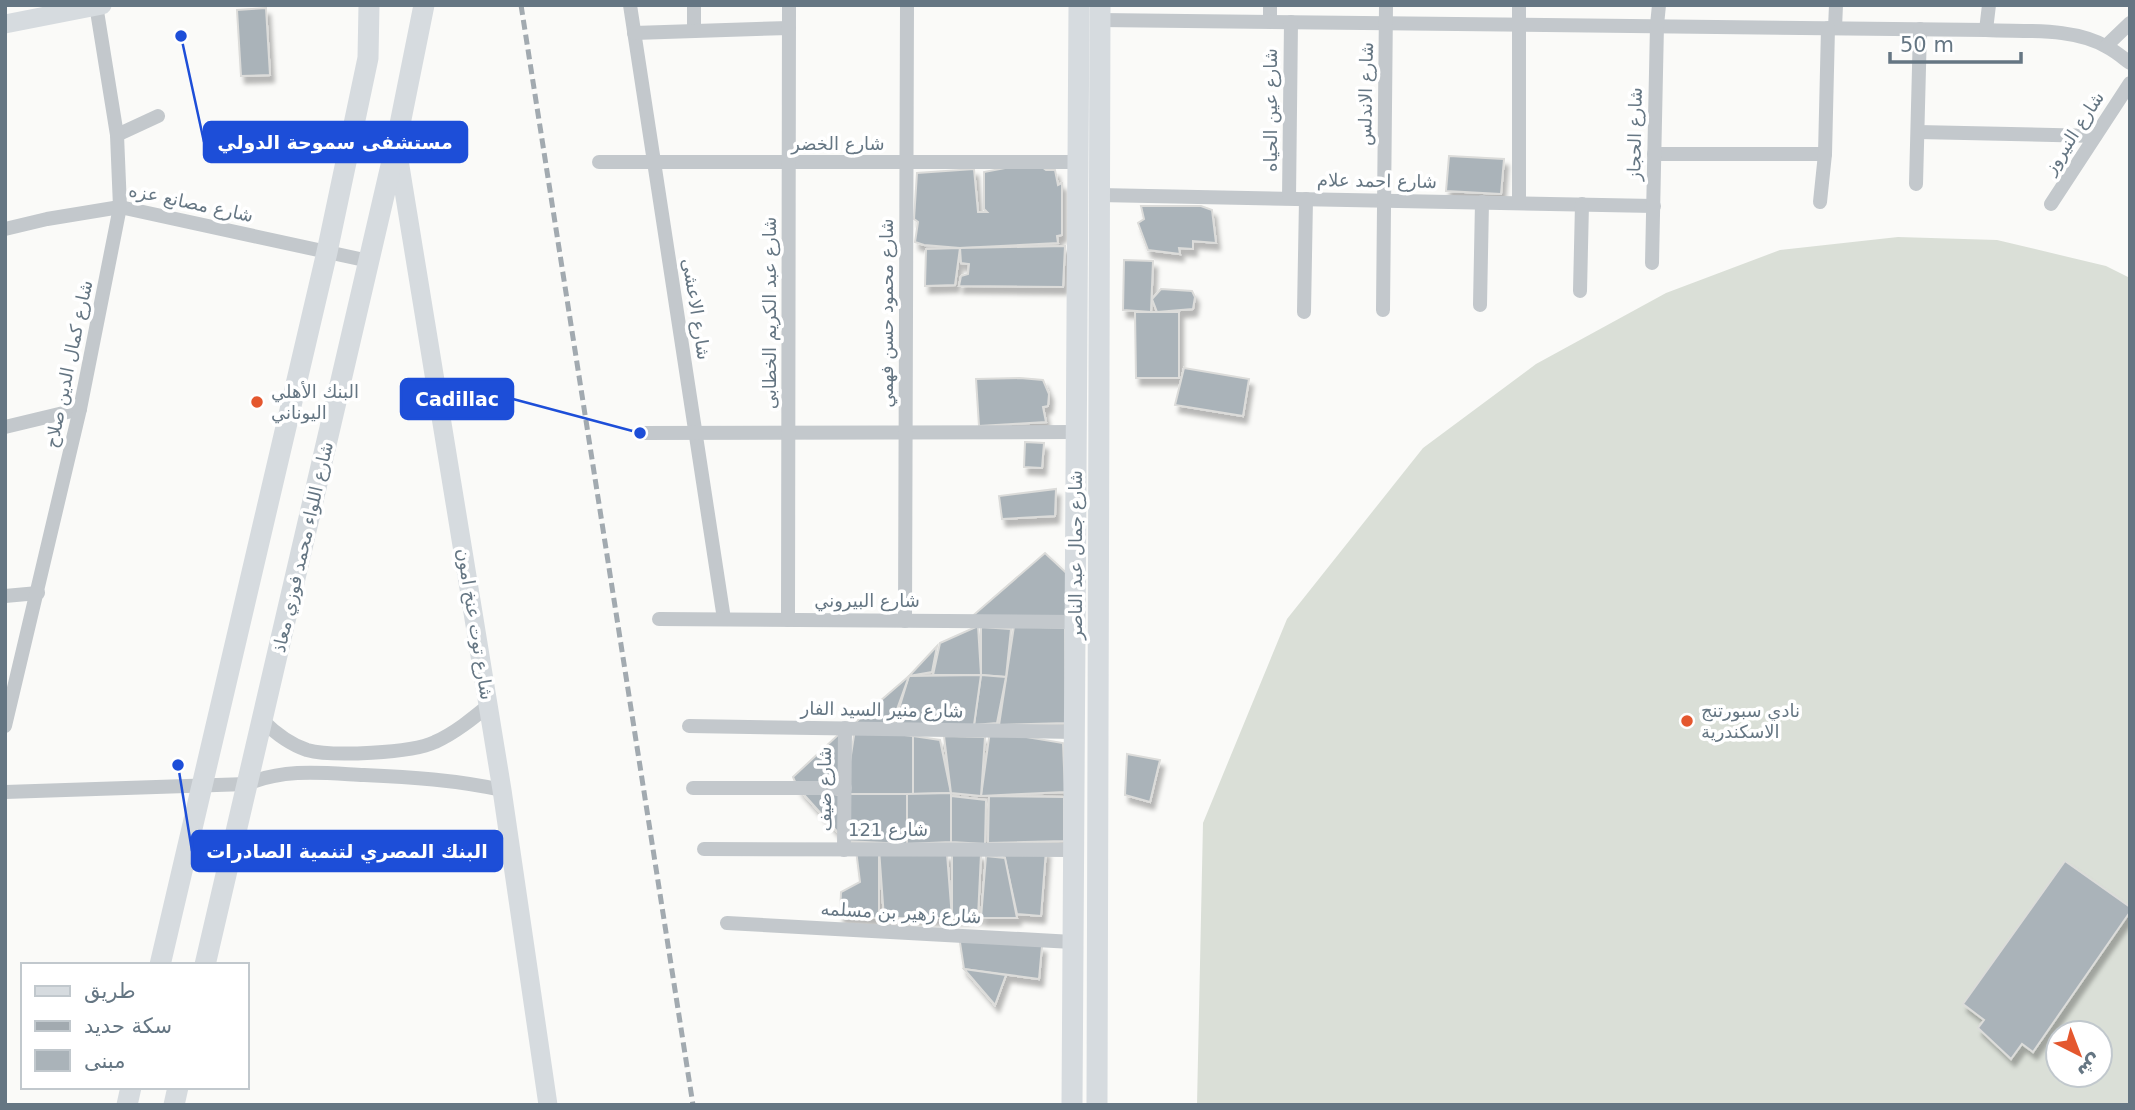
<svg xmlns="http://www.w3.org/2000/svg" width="2135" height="1110" font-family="'DejaVu Sans',Cairo,sans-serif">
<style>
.grass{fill:#dadfd7;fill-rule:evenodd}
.building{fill:#aab3b9;stroke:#dcdcda;stroke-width:2;filter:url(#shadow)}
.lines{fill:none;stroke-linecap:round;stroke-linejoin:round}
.street{stroke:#c3c8cc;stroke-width:14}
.secondary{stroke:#d6dbdf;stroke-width:19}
.primary{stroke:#d6dbdf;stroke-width:21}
.rail{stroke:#a2aab0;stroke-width:5;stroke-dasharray:10 5;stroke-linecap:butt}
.poi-dot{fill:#e4572e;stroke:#fff;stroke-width:2.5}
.labels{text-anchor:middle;stroke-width:7;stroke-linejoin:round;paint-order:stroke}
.street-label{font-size:18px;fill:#657683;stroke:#fff}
.poi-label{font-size:18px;fill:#657683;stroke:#fff;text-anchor:start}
.leader{fill:none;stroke:#1d4ed8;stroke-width:2.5}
.callout-dot{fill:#1d4ed8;stroke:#fff;stroke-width:2.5}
.callout{fill:#1d4ed8;stroke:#1d4ed8;stroke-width:2.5}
.callout-label{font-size:19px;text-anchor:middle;font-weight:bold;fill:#fff}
</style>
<defs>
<filter id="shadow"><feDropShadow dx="4" dy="7" stdDeviation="2" flood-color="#0004"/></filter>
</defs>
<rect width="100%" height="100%" fill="#fafaf8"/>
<path class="grass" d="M1898 237 1997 240 2106 266 2130 278V1105H1197L1203 823 1287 619 1423 448 1536 364 1666 293 1780 250ZM2058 1033H2100V1075H2058Z"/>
<g class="building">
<path d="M266 8 270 75 241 76 237 10Z"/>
<path d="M1449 156 1504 159 1501 194 1446 191Z"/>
<path d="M1042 167 1046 170H1055L1058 185 1062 183V235L1057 236 1058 243 960 248 924 245 915 242 918 222 914 219 917 173 974 169 978 212H987L984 209V172L1005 168Z"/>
<path d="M1141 206H1201L1212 210 1216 243 1193 241V249L1179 248 1180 254 1148 250 1138 223 1144 219Z"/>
<path d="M1065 246 1063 287 959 286 961 276 968 274 969 264 961 263 960 248Z"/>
<path d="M960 248 955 285 925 286 926 249Z"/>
<path d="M1124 260 1153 261 1151 312 1123 310Z"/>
<path d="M1161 289 1192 291 1195 297 1193 309 1157 312 1152 299Z"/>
<path d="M1135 312H1179V378H1136Z"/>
<path d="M1184 368 1249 379 1243 416 1175 405Z"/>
<path d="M1020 378 1043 380 1049 394 1048 406 1043 407 1046 422 979 426 976 379Z"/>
<path d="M1025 442 1044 443 1042 468 1024 467Z"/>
<path d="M1056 489 1055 516 1002 519 999 496Z"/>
<path d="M1045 553 1074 580 1064 622 969 619Z"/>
<path d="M978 626 981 675H933L940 643Z"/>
<path d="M1014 626 1065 628 1066 723 999 725Z"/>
<path d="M981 627 1011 629 1006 677 981 675Z"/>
<path d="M937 646 932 672 909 676Z"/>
<path d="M981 675 1006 677 997 723 974 725Z"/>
<path d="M981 675 974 725H894L909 676Z"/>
<path d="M909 676 892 723 849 728Z"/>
<path d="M855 729 913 736V794H845Z"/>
<path d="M990 731 1063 743 1065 792 981 796Z"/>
<path d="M839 734 845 784H796L793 777Z"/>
<path d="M913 736 940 740 951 793 913 794Z"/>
<path d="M944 736 985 737 981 796 951 793Z"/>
<path d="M1127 754 1160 760 1150 802 1125 795Z"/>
<path d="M798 788 845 796 842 837Z"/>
<path d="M951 793V842L907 844V794Z"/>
<path d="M845 794H907V844L844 841Z"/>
<path d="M951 796 986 800 985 844 951 842Z"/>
<path d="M989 796 1064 797V841L988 843Z"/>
<path d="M879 849 947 854 952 918H884Z"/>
<path d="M879 849V918L840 916 841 892 860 882 856 850Z"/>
<path d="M952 850 981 854 978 917 952 918Z"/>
<path d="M1003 850H1046L1041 916 1017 914Z"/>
<path d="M986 856 1005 858 1017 918H981Z"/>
<path d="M2065 861 2130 907V912L2033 1052 2022 1044 2011 1059 1978 1028 1984 1020 1963 1004Z"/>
<path d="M959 936 1042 946 1039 979 964 969Z"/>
<path d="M964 969 1006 975 995 1005Z"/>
</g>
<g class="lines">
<g class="street">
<path d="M630 5 724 619"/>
<path d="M694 5V31"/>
<path d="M1270 5V22"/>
<path d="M1100 20 1986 30C2025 32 2073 27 2107 47 2115 51 2122 57 2130 63"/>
<path d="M1835 28 1836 5"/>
<path d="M1986 30 1989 5"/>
<path d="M634 33 789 28"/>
<path d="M2106 46 2130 23"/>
<path d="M1918 132 2095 136"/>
<path d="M117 135 158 116"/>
<path d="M1654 154H1825"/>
<path d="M599 162H1078"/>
<path d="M1916 184 1920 29"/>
<path d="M1099 195 1654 206"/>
<path d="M1289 198 1291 22"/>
<path d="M1820 202 1825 154 1828 28"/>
<path d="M1519 203V5"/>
<path d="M2051 204 2130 83"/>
<path d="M5 229 47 219 120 207 369 261"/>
<path d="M1652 263 1657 25 1659 5"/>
<path d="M1580 291 1582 204"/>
<path d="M1480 305 1482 202"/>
<path d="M1383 310 1386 5"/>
<path d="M1304 312 1306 199"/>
<path d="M5 427 80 409"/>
<path d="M640 433 1076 432"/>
<path d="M5 596 38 593"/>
<path d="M659 619 1075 622"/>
<path d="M788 620 789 5"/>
<path d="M905 621 907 5"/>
<path d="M262 720C275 733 289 744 307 750 332 757 412 753 435 742 455 733 472 719 489 705"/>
<path d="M5 726 80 409 120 207 117 135 96 5"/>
<path d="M689 726 1075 732"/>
<path d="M693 788H845"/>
<path d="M5 792 247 784C285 768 324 773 364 775 411 777 456 780 502 790"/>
<path d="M704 849 1072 850"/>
<path d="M844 850 845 728"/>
<path d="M727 923 1073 942"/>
</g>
<g class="secondary">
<path d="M5 24 102 5"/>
<path d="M397 148 502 790 548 1105"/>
</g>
<g class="primary">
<path d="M160 965 327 252 368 58 369 5"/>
<path d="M205 965 396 144 424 5"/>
<path d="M127 1105 131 1087"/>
<path d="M174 1105 178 1087"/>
<path d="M1072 1105 1079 5"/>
<path d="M1097 1105 1100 5"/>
</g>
<path class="rail" d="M521 5 693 1105"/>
</g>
<g class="poi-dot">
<circle cx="257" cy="402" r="7"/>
<circle cx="1687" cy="721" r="7"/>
</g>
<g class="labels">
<g class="street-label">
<text transform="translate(1366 94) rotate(-89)" y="6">شارع الاندلس</text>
<text transform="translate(1271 110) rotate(-90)" y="6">شارع عين الحياه</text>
<text transform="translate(2074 133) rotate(-57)" y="6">شارع النيروز</text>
<text transform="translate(1635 134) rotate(-89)" y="6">شارع الحجاز</text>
<text x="838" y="150">شارع الخضر</text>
<text transform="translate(1377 181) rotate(1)" y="6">شارع احمد علام</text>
<text transform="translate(191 203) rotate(12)" y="6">شارع مصانع عزه</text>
<text transform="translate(696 309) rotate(81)" y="6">شارع الاعشى</text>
<text transform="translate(770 313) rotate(-90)" y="6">شارع عبد الكريم الخطابى</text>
<text transform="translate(887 313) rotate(-90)" y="6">شارع محمود حسن فهمي</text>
<text transform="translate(69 364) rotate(-78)" y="6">شارع كمال الدين صلاح</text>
<text transform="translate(303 547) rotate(-77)" y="6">شارع اللواء محمد فوزي معاذ</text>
<text transform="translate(1076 555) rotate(-90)" y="6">شارع جمال عبد الناصر</text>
<text x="867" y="607">شارع البيروني</text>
<text transform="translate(475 624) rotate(81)" y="6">شارع توت عنخ امون</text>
<text transform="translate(882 710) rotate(1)" y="6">شارع منير السيد الفار</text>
<text transform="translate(825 789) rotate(-90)" y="6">شارع ضيف</text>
<text x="888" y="836">شارع 121</text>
<text transform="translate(901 913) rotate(3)" y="6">شارع زهير بن مسلمه</text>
</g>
<g class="poi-label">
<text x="271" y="398">البنك الأهلي<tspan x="271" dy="21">اليوناني</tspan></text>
<text x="1701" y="717">نادي سبورتنج<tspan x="1701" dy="21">الاسكندرية</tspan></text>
</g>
</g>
<path class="leader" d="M181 36L204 142M640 433L513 399M178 765L192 851"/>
<g class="callout-dot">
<circle cx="181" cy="36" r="7"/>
<circle cx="640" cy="433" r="7"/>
<circle cx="178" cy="765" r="7"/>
</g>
<g class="callout">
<rect x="204" y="122" width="263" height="40" rx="7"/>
<rect x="401" y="379" width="112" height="40" rx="7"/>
<rect x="192" y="831" width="310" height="40" rx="7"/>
</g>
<g class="callout-label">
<text x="335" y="149">مستشفى سموحة الدولي</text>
<text x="457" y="406">Cadillac</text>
<text x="347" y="858">البنك المصري لتنمية الصادرات</text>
</g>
<rect width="2135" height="1110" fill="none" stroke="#657683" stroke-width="14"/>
<rect x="21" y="963" width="228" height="126" fill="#ffffff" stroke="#c1c8cd" stroke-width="2"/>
<rect x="35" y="986" width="35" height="10" fill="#d6dbdf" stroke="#c1c8cd" stroke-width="2"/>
<text x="84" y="998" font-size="21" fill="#657683">طريق</text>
<rect x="35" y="1021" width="35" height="10" fill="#a2aab0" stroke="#c1c8cd" stroke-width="2"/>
<text x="84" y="1033" font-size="21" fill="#657683">سكة حديد</text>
<rect x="35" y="1050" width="35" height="21" fill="#aab3b9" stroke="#c1c8cd" stroke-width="2"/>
<text x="84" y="1068" font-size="21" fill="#657683">مبنى</text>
<g transform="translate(2079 1054) rotate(138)"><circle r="33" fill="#ffffff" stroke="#c1c8cd" stroke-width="2"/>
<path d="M0-5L12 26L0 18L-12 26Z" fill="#e4572e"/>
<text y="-10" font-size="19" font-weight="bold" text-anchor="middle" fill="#657683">ش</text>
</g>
<path d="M1890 52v10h131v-10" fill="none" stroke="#657683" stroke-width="3.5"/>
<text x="1900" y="52" font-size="21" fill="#657683" stroke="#ffffff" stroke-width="5" paint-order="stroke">50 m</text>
</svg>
